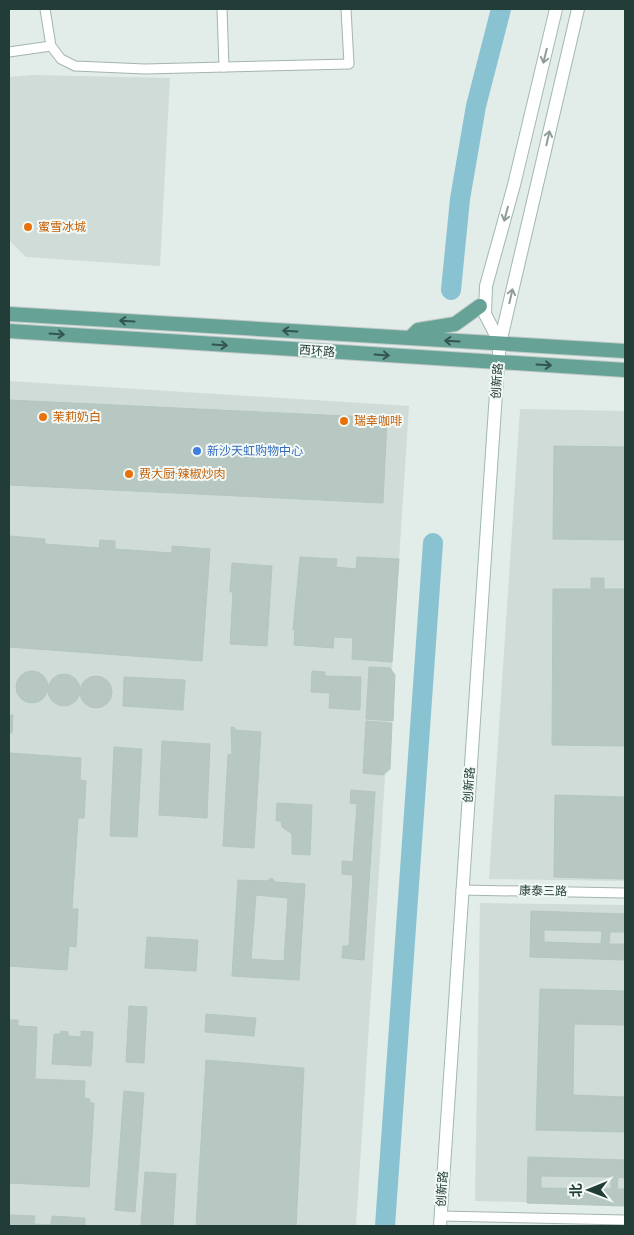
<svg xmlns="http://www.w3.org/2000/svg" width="634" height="1235" font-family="'DM Sans','Noto Sans SC',sans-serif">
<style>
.built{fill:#d0dcd7}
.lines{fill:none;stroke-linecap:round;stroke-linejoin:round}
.river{stroke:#89c3d2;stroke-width:20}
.building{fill:#b7c7c1;stroke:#b4c6c0;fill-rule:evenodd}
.street-casing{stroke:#a5b4af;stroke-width:11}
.secondary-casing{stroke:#a0b8b1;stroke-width:14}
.primary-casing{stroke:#c1c9c7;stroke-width:16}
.street{stroke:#fff;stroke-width:9}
.secondary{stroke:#fff;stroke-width:12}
.primary{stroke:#66a296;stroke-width:14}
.oneway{stroke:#909e9b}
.oneway2{stroke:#33564f}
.food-dot{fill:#e8710a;stroke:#f2f9f6;stroke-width:2}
.shop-dot{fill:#3f7fe0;stroke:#f2f9f6;stroke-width:2}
.labels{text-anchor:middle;stroke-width:4;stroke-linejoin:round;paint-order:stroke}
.food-label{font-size:12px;fill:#c56008;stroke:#f2f9f6;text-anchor:start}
.street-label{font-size:12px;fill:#223d37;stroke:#f2f9f6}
.shop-label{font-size:12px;fill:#366cbe;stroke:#f2f9f6;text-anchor:start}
</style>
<rect width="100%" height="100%" fill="#e2ece8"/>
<g class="built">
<path d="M33 75 170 78 160 266 26 257 9 240V77Z"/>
<path d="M9 381 409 406 356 1226H9Z"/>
<path d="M520 409 625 411V881L489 879Z"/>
<path d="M480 903 625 905V1204L475 1201Z"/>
</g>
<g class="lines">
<g class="river">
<path d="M451 290 460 199 476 106 501 9"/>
<path d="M385 1226 433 543"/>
</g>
</g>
<g class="building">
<path d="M9 400 387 418 383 503 9 485Z"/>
<path d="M554 446 625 447V540L553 539Z"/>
<path d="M9 536 45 539V544L99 548 100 540 115 541V549L172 553V546L210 549 202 661 9 647Z"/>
<path d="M300 557 337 559 336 567 356 569 357 557 399 559 392 662 352 659 353 638 334 637 333 648 294 645 295 630H293Z"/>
<path d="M232 563 272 566 267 646 230 644 233 592H230Z"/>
<path d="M591 578H604V589H625V746L552 745 553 589H591Z"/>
<path d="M369 667 390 668 395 675 393 721 366 719Z"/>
<circle cx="32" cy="687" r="16"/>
<path d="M312 671 325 672V676L361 677 360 710 329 708 330 693 311 692Z"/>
<circle cx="64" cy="690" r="16"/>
<circle cx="96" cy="692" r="16"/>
<path d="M124 677 185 680 183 710 123 706Z"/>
<path d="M9 715H13L12 733H9Z"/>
<path d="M366 721 392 723 390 769 383 775 363 773Z"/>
<path d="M231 727 235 728V730L261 732 254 848 223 846 228 754 232 755Z"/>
<path d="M162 741 210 744 207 818 159 815Z"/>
<path d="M114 747 142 749 137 837 110 836Z"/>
<path d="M9 753 81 758 80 780 86 781 84 818H78L72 909H78L76 947 69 946 67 970 9 966Z"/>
<path d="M351 790 375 792 364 960 342 958 343 946H349L353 875 342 874V861L353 862 357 804 350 803Z"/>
<path d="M555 795 625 797V879L554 877Z"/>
<path d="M277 803 312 805 310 855 292 854V834L282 827 281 821H276Z"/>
<path d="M272 878 275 882 305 884 299 980 232 976 238 880 267 881ZM256 895 288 898 284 961 251 959Z"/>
<path d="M531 911 625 914V932H610L609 944H625V960L530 957ZM544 930 602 931 601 944 544 942Z"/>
<path d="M147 937 198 940 196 971 145 968Z"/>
<path d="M540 989 625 991V1025L574 1024 573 1095 625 1097V1132L536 1130Z"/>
<path d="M129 1006 147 1007 144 1063 126 1062Z"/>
<path d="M206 1014 256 1018 254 1036 205 1032Z"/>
<path d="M9 1020H18V1026L37 1027 35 1079 85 1081 84 1098 90 1099V1103H94L89 1187 9 1183Z"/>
<path d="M61 1031 68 1032V1036L81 1037V1031L93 1032 91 1066 52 1064 54 1034H61Z"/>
<path d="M206 1060 304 1068 296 1226H196Z"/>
<path d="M124 1091 144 1093 135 1212 115 1210Z"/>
<path d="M528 1157 625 1160V1178L618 1177 617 1189H625V1206L527 1203ZM541 1176 611 1177V1189L541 1188Z"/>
<path d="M145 1172 176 1174 173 1226H141Z"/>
<path d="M9 1215 35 1216 34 1224 51 1225 52 1216 85 1218V1226H88H9Z"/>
</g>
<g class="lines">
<defs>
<g id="street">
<path d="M45 9 51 46 61 59 75 66 145 69 349 64 346 9"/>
<path d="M222 9 224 67"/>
<path d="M9 52 51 46"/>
<path d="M461 890 625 893"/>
<path d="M441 1216 625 1220"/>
</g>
<g id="secondary">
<path d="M500 343 485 314 486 286 514 185 556 9"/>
<path d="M440 1226 498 363 500 343 578 9"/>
</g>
<g id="primary">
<path d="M9 314 625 351"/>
<path d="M9 331 625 370"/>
<path d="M410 338 418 330 455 324 480 306"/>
</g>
</defs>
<use href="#street" class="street-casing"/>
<use href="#secondary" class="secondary-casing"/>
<use href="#primary" class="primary-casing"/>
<use href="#street" class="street"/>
<use href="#secondary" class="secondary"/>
<use href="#primary" class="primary"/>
</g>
<defs><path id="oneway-shaft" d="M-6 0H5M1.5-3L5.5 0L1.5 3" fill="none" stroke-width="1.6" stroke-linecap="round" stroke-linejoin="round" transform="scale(1.25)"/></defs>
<g class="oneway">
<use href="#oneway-shaft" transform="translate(545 56) rotate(104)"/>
<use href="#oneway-shaft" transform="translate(548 138) rotate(-77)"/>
<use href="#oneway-shaft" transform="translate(506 214) rotate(105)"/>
<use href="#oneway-shaft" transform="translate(511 296) rotate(-77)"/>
</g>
<g class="oneway2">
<use href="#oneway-shaft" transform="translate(127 321) rotate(-177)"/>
<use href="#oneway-shaft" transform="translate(290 331) rotate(-177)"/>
<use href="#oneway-shaft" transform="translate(57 334) rotate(4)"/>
<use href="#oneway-shaft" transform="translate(452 341) rotate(-177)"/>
<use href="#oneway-shaft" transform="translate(220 345) rotate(4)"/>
<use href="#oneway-shaft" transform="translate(382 355) rotate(4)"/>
<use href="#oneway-shaft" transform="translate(544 365) rotate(3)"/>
</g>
<g class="food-dot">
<circle cx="28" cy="227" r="5"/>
<circle cx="43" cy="417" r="5"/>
<circle cx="344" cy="421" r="5"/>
<circle cx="129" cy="474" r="5"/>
</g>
<circle class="shop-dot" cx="197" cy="451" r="5"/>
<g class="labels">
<g class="food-label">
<text x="38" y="231">蜜雪冰城</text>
<text x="53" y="421">茉莉奶白</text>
<text x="354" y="425">瑞幸咖啡</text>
<text x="139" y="478">费大厨·辣椒炒肉</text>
</g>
<g class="street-label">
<text transform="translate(317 351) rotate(4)" y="4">西环路</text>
<text transform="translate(497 381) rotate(-86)" y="4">创新路</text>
<text transform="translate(469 785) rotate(-86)" y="4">创新路</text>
<text transform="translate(543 891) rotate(1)" y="4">康泰三路</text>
<text transform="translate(442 1189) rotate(-86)" y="4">创新路</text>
</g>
<g class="shop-label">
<text x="207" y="455">新沙天虹购物中心</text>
</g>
</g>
<rect width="634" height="1235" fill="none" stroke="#223d37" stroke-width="20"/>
<g transform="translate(589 1190) rotate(269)" stroke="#f2f9f6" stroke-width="4" paint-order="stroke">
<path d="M0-4L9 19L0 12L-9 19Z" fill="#223d37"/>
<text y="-8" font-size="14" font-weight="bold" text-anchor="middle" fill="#223d37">北</text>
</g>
</svg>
